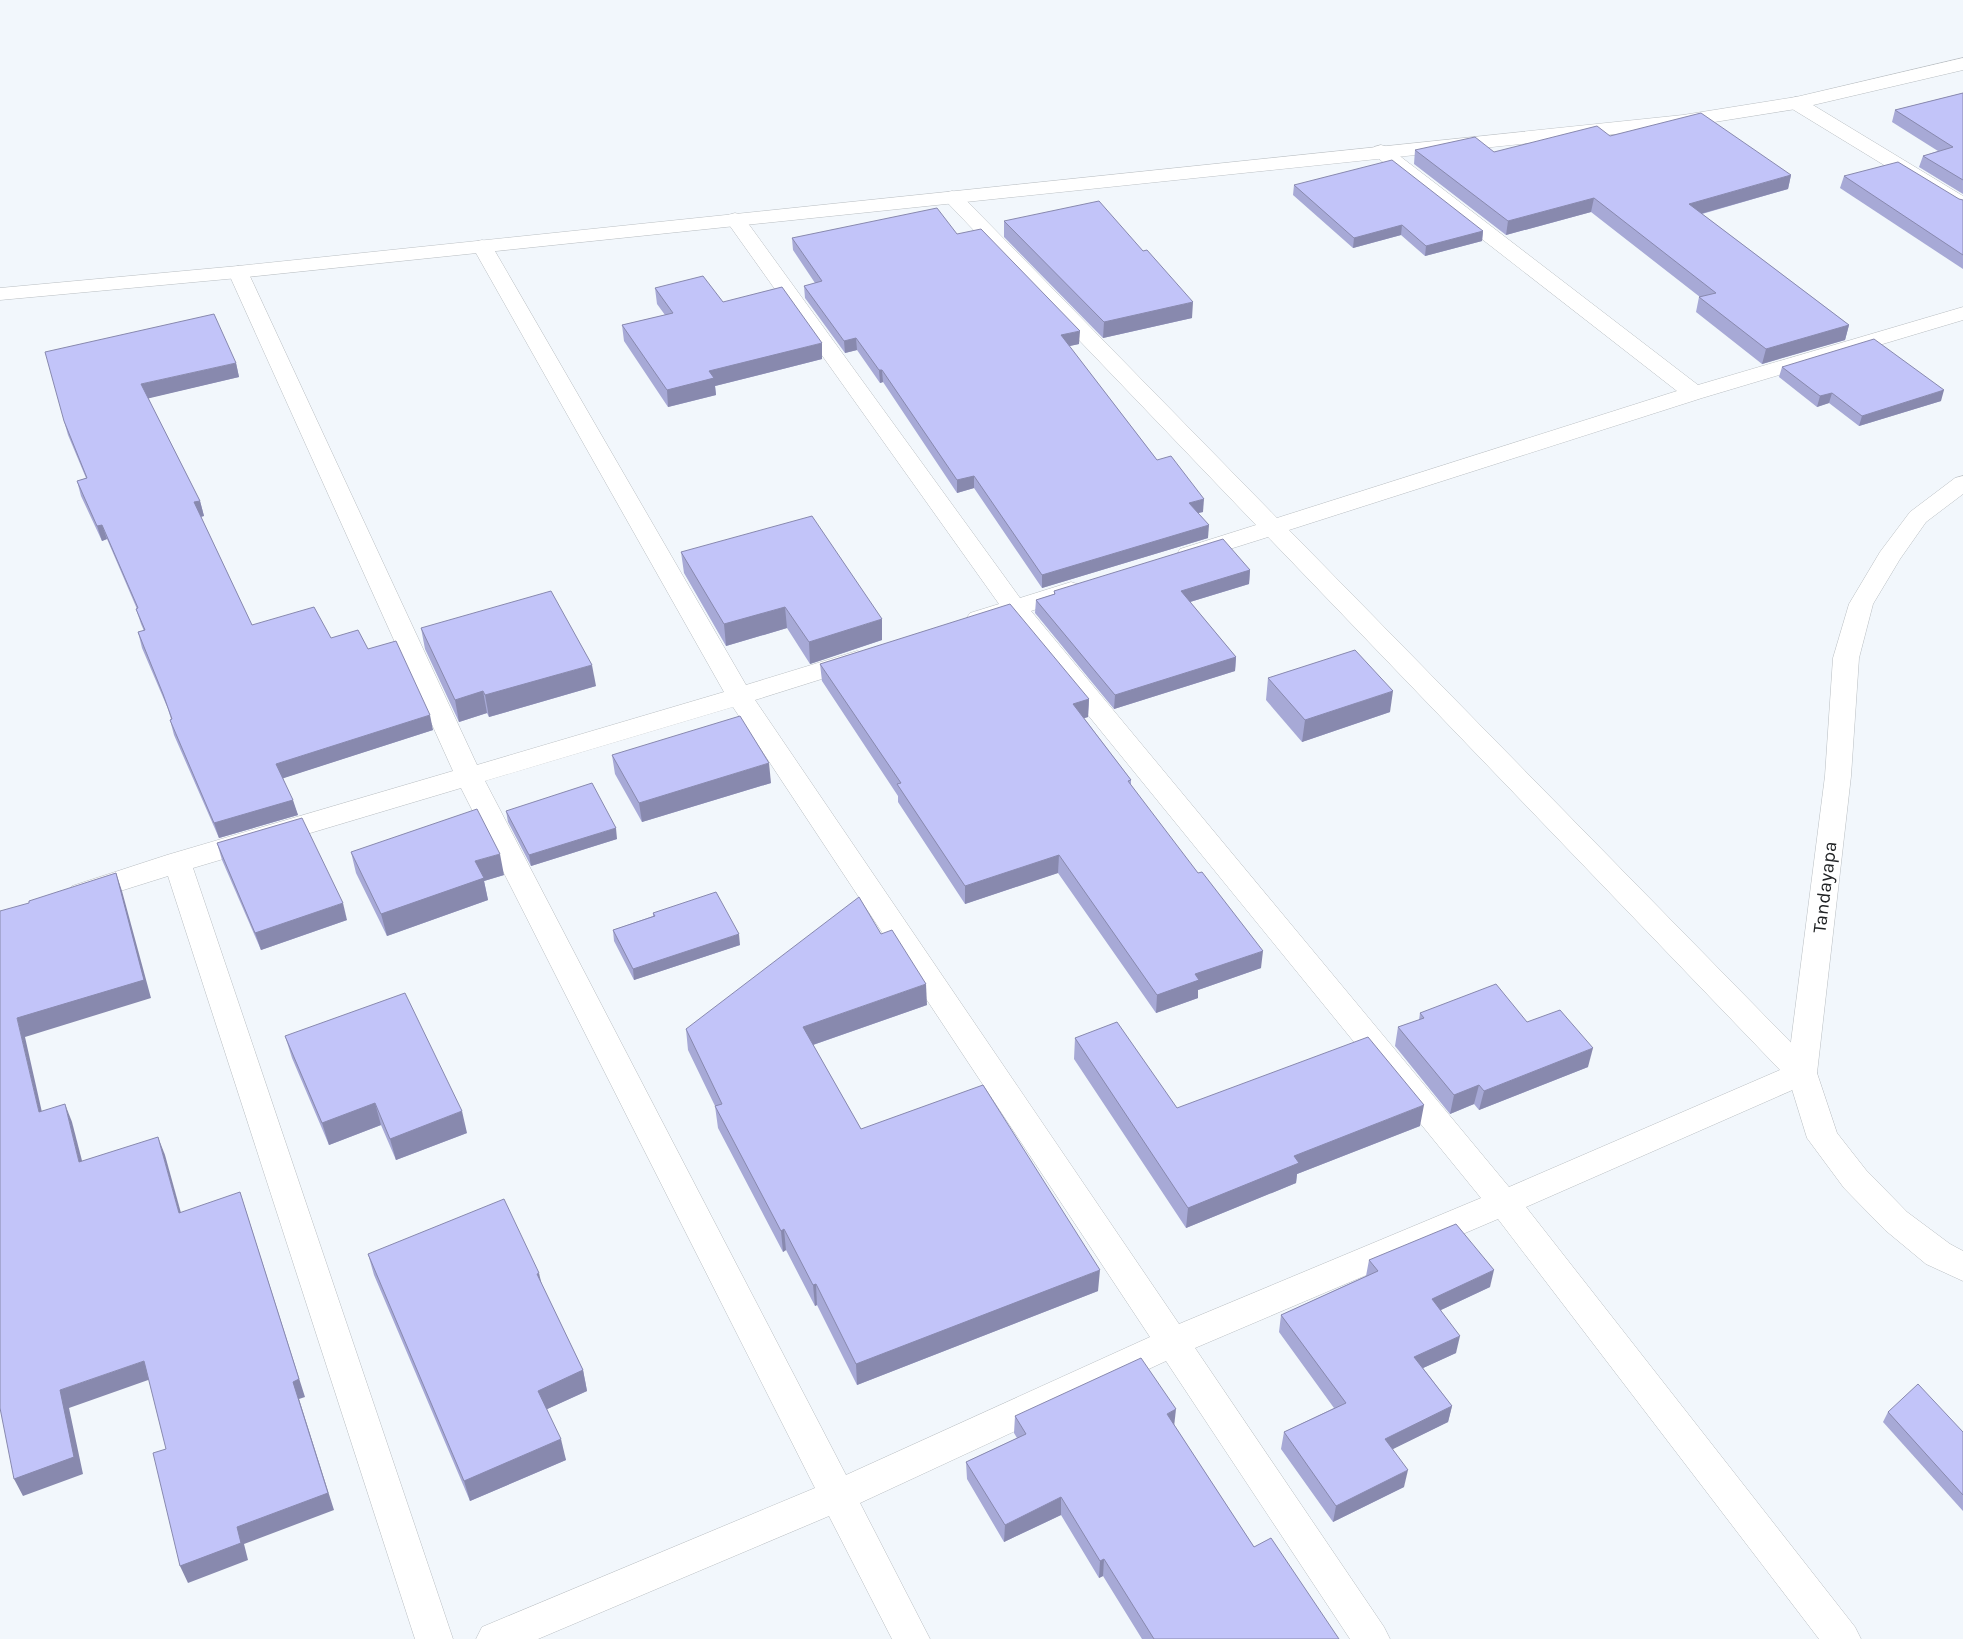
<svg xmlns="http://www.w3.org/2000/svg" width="1963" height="1639" font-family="Karla,sans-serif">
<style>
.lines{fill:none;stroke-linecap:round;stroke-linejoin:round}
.street-casing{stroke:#b9bec2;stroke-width:1}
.secondary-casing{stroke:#b9bec2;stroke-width:1}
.street{fill:#fff;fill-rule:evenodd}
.secondary{fill:#fff;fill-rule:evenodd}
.wall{fill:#a7a9d6}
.shaded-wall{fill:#8889ae}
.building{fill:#c2c4f9;stroke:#8889ae}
.labels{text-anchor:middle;stroke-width:4.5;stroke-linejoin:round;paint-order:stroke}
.street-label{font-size:19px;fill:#212325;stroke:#fff}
</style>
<rect width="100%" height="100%" fill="#f2f7fc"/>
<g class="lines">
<defs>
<g id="street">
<path d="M1796 97 1803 99 1963 196V211L1956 209 1789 107 1787 103 1789 99Z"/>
<path d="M1381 145 1388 147 1698 385 1963 307V320L1702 398 1289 530 1813 1065 1817 1073 1813 1081 1526 1207 1855 1627 1861 1639H1819L1498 1219 1195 1348 1384 1627 1390 1639H1350L1166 1361 860 1503 930 1639H892L829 1516 538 1639H476L482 1627 815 1488 461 788 193 868 453 1639H415L168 876 82 903 72 900 68 893 72 886 167 855 453 771 228 272 231 268 238 266 245 268 248 272 477 765 724 692 472 246 475 242 482 240 489 242 492 246 746 685 857 651 866 653 870 659 866 665 755 700 1179 1324 1481 1198 1009 618 979 627 970 625 966 619 970 613 999 604 725 219 728 215 735 213 742 215 1020 598 1071 582 1080 585 1083 590 1080 595 1031 611 1509 1187 1780 1070 1268 537 1198 559 1189 561 1180 559 1177 554 1180 549 1256 525 942 197 945 193 952 191 959 193 1277 518 1677 391 1374 155 1371 151 1374 147ZM733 707 1150 1337 846 1475 485 781Z"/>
</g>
<g id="secondary">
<path d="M1963 58V70L1796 109 1683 127 238 278 0 300V288L238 266 1683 115 1796 97Z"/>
<path d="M1963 476V494L1926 522 1900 559 1873 604 1859 658 1851 776 1817 1073 1837 1133 1866 1170 1907 1212 1950 1244 1963 1251V1281L1926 1264 1885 1230 1844 1188 1807 1138 1787 1073 1825 776 1833 658 1849 604 1880 552 1910 512 1955 478Z"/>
</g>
</defs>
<use href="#street" class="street-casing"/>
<use href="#secondary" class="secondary-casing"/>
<use href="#street" class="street"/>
<use href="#secondary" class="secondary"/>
</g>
<g class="wall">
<path d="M1963 93V194L1919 167 1923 156 1938 151 1892 122 1895 110Z"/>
<path d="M1610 136 1791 175 1788 189 1702 214 1849 325 1845 340 1762 364 1696 312 1699 297H1700L1591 212 1506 235 1414 164 1415 150 1494 152Z"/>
<path d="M1844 176 1963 200V269L1840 188Z"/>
<path d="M1294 185 1483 231 1482 241 1425 256 1401 235 1353 248 1293 195Z"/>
<path d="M1004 221 1143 251 1192 318 1103 338 1004 237Z"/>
<path d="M957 234 1079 344 1069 346 1157 460 1203 512 1198 513 1208 538 1042 588 974 488 957 493 883 382 880 383 857 350 845 353 805 298 804 286 815 283 793 250 792 238Z"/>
<path d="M655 288 723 302 822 359 715 386 716 395 668 407 624 341 622 325 665 315 657 304Z"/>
<path d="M236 363 239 377 148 398 200 501 204 516 201 517 252 625 331 638 368 649 433 730 283 778 298 815 219 838 174 735 170 720 171 719 168 709 142 648 138 632 144 631 141 624 136 609H137L107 539 102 541 81 496 77 481 86 478 68 435 64 421Z"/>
<path d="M1782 367 1941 401 1859 426 1829 403 1817 407 1779 377Z"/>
<path d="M681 552 882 640 810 664 787 628 726 646 684 573Z"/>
<path d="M1250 570 1249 584 1190 602 1236 657 1235 671 1114 709 1035 613 1036 600 1054 594V591Z"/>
<path d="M421 628 596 686 489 717 487 713 459 722 425 649Z"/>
<path d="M820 664 1089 699 1088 717 1084 718 1131 780V785L1261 968 1198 990V998L1156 1013 1058 873 965 904 898 802V796L822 681Z"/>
<path d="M1268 678 1390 712 1302 742 1266 700Z"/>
<path d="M612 755 771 783 642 822 615 774Z"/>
<path d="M506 811 617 839 531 866 508 822Z"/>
<path d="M217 843 347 920 261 950 222 860Z"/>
<path d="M351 852 504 875 484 881 488 900 387 936 356 873Z"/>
<path d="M653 913 740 945 634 980 614 941 613 930 653 916Z"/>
<path d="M927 1005 813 1045 861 1129 1098 1291 857 1385 817 1305 815 1306 786 1250 783 1252 718 1128 715 1106 688 1050 686 1029Z"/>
<path d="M1420 1013 1527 1022 1588 1067 1479 1110 1474 1104 1450 1114 1395 1046 1398 1027 1419 1020Z"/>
<path d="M285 1036 467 1133 396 1160 381 1125 329 1145 292 1058Z"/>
<path d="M1075 1038 1177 1108 1420 1126 1297 1174 1296 1183 1186 1228 1074 1059Z"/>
<path d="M368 1254 542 1285 583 1370 587 1391 547 1409 566 1460 470 1501 374 1275Z"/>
<path d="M1369 1260 1490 1287 1441 1310 1456 1353 1423 1368 1452 1406 1448 1422 1392 1449 1404 1487 1333 1522 1281 1449 1284 1432 1334 1408 1279 1332 1281 1315 1366 1276Z"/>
<path d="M1888 1412 1963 1432V1511L1883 1422Z"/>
<path d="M1015 1416 1174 1425 1254 1547 1339 1639H1142L1103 1576 1099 1578 1061 1515 1004 1542 967 1479 966 1462 1017 1438 1014 1433Z"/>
</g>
<g class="shaded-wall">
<path d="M1791 175 1788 189 1686 218 1689 204Z"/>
<path d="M1594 198 1591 212 1506 235 1508 221Z"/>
<path d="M1402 225 1401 235 1353 248 1354 238Z"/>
<path d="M1483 231 1482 241 1425 256 1426 246Z"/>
<path d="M1193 302 1192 318 1103 338 1104 322Z"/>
<path d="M1849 325 1845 340 1762 364 1766 349Z"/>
<path d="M1080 331 1079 344 1061 348V335Z"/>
<path d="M856 338 857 350 845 353 844 341Z"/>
<path d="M822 343V359L715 386 716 395 668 407 667 390 709 371Z"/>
<path d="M236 363 239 377 146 399 141 384Z"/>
<path d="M879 370H882L883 382 880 383Z"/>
<path d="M1944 390 1941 401 1859 426 1862 416Z"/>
<path d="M1832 393 1829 403 1817 407 1820 396Z"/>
<path d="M974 476V488L957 493V480Z"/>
<path d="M1204 499 1203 512 1188 515 1189 503Z"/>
<path d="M200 501 204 516 199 517 194 502Z"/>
<path d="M102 525 107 539 102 541 97 526Z"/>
<path d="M1209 525 1208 538 1042 588V575Z"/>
<path d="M1250 570 1249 584 1180 605 1181 591Z"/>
<path d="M785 607 787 628 726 646 724 624Z"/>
<path d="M882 619V640L810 664 809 642Z"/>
<path d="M1236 657 1235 671 1114 709 1115 695Z"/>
<path d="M592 665 596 686 489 717 485 695Z"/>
<path d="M483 691 487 713 459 722 455 700Z"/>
<path d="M1393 691 1390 712 1302 742 1305 720Z"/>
<path d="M1089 699 1088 717 1072 722 1073 704Z"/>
<path d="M430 715 433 730 281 779 276 764Z"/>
<path d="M769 763 771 783 642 822 639 803Z"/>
<path d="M293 800 298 815 219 838 214 823Z"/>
<path d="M616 828 617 839 531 866 529 855Z"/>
<path d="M500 854 504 875 484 881 488 900 387 936 381 914 475 861Z"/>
<path d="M1059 855 1058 873 965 904V886Z"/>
<path d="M116 873 122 891 151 998 25 1037 46 1130 39 1112 17 1018Z"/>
<path d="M343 903 347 920 261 950 255 933Z"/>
<path d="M739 934 740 945 634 980 633 969Z"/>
<path d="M1263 951 1261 968 1198 990V998L1156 1013 1157 995 1195 974Z"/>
<path d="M926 984 927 1005 804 1048 803 1027Z"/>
<path d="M1593 1048 1588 1067 1479 1110 1484 1091Z"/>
<path d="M1479 1085 1474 1104 1450 1114 1454 1095Z"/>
<path d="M375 1103 381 1125 329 1145 322 1123Z"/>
<path d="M65 1104 72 1122 87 1180 79 1162Z"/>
<path d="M1424 1105 1420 1126 1297 1174 1296 1183 1186 1228 1188 1208 1294 1156Z"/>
<path d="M462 1111 467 1133 396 1160 390 1139Z"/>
<path d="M158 1137 165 1155 186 1231 179 1213Z"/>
<path d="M240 1192 305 1397 299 1399 334 1510 244 1544 248 1560 188 1583 180 1566 237 1527 293 1382Z"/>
<path d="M784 1229 786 1250 783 1252 781 1231Z"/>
<path d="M1100 1270 1098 1291 857 1385 856 1364Z"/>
<path d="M1494 1270 1490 1287 1428 1316 1432 1299Z"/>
<path d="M539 1273 544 1294 537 1274Z"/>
<path d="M816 1284 817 1305 815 1306 813 1285Z"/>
<path d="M1460 1336 1456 1353 1410 1374 1414 1357Z"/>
<path d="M144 1361 151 1379 69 1408 83 1474 23 1496 14 1479 60 1390Z"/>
<path d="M583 1370 587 1391 543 1411 538 1391Z"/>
<path d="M1452 1406 1448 1422 1381 1455 1385 1439Z"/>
<path d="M1176 1409 1174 1427 1167 1414Z"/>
<path d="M561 1439 566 1460 470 1501 464 1481Z"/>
<path d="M1408 1470 1404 1487 1333 1522 1336 1506Z"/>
<path d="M1061 1497V1515L1004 1542 1005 1525Z"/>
<path d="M1104 1559 1103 1576 1099 1578 1100 1561Z"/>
</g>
<g class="building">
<path d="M1963 93V180L1923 156 1953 147 1895 110Z"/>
<path d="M1701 113 1791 175 1689 204 1849 325 1766 349 1699 297 1716 293 1594 198 1508 221 1415 150 1475 137 1494 152 1597 126 1610 136Z"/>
<path d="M1392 160 1483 231 1426 246 1402 225 1354 238 1294 185Z"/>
<path d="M1898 162 1959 199 1963 200V255L1844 176Z"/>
<path d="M1099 201 1143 251 1147 250 1193 302 1104 322 1004 221Z"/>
<path d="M937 208 957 234 981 229 1080 331 1061 335 1157 460 1171 456 1204 499 1189 503 1209 525 1042 575 974 476 957 480 882 370H879L856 338 844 341 804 286 822 281 792 238Z"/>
<path d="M703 276 723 302 782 287 822 343 709 371 714 378 667 390 622 325 673 313 655 288Z"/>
<path d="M214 314 236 363 141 384 200 501 194 502 252 625 314 607 331 638 358 630 368 649 396 641 430 715 276 764 293 800 214 823 170 720 172 719 163 694 138 632 145 630 136 609 138 608 102 525 97 526 77 481 87 478 64 421 45 352Z"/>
<path d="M1874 339 1944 390 1862 416 1832 393 1820 396 1782 367Z"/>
<path d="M812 516 882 619 809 642 785 607 724 624 681 552Z"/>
<path d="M1223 539 1250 570 1181 591 1236 657 1115 695 1036 600 1055 594 1054 591Z"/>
<path d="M551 591 592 665 485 695 483 691 455 700 421 628Z"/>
<path d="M1010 604 1089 699 1073 704 1131 780 1128 781 1198 873 1202 872 1263 951 1195 974 1199 980 1157 995 1059 855 965 886 897 784 901 783 820 664Z"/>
<path d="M1355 650 1393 691 1305 720 1268 678Z"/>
<path d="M740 716 769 763 639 803 612 755Z"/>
<path d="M592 783 616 828 529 855 506 811Z"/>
<path d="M477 809 500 854 475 861 484 878 381 914 351 852Z"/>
<path d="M302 818 343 903 255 933 217 843Z"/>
<path d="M116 873 144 980 17 1018 39 1112 65 1104 79 1162 158 1137 179 1213 240 1192 299 1379 293 1382 328 1493 237 1527 241 1543 180 1566 153 1453 166 1449 144 1361 60 1390 74 1457 14 1479 0 1408V911L29 903V901Z"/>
<path d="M716 892 739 934 633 969 613 930 655 916 653 913Z"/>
<path d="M859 897 881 934 892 930 926 984 803 1027 861 1129 983 1085 1100 1270 856 1364 816 1284 813 1285 784 1229 781 1231 715 1106 722 1104 686 1029Z"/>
<path d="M1496 984 1527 1022 1560 1010 1593 1048 1484 1091 1479 1085 1454 1095 1398 1027 1424 1018 1420 1013Z"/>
<path d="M405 993 462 1111 390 1139 375 1103 322 1123 285 1036Z"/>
<path d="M1117 1022 1177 1108 1368 1037 1424 1105 1294 1156 1299 1163 1188 1208 1075 1038Z"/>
<path d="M504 1199 539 1273 537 1274 583 1370 538 1391 561 1439 464 1481 368 1254Z"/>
<path d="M1456 1224 1494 1270 1432 1299 1460 1336 1414 1357 1452 1406 1385 1439 1408 1470 1336 1506 1284 1432 1346 1403 1281 1315 1378 1271 1369 1260Z"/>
<path d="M1141 1358 1176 1409 1167 1414 1254 1547 1271 1538 1339 1639H1154L1104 1559 1100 1561 1061 1497 1005 1525 966 1462 1026 1434 1015 1416Z"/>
<path d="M1918 1384 1963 1432V1495L1888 1412Z"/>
</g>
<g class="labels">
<g class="street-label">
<text transform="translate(1824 887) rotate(-83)" y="7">Tandayapa</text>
</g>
</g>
</svg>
